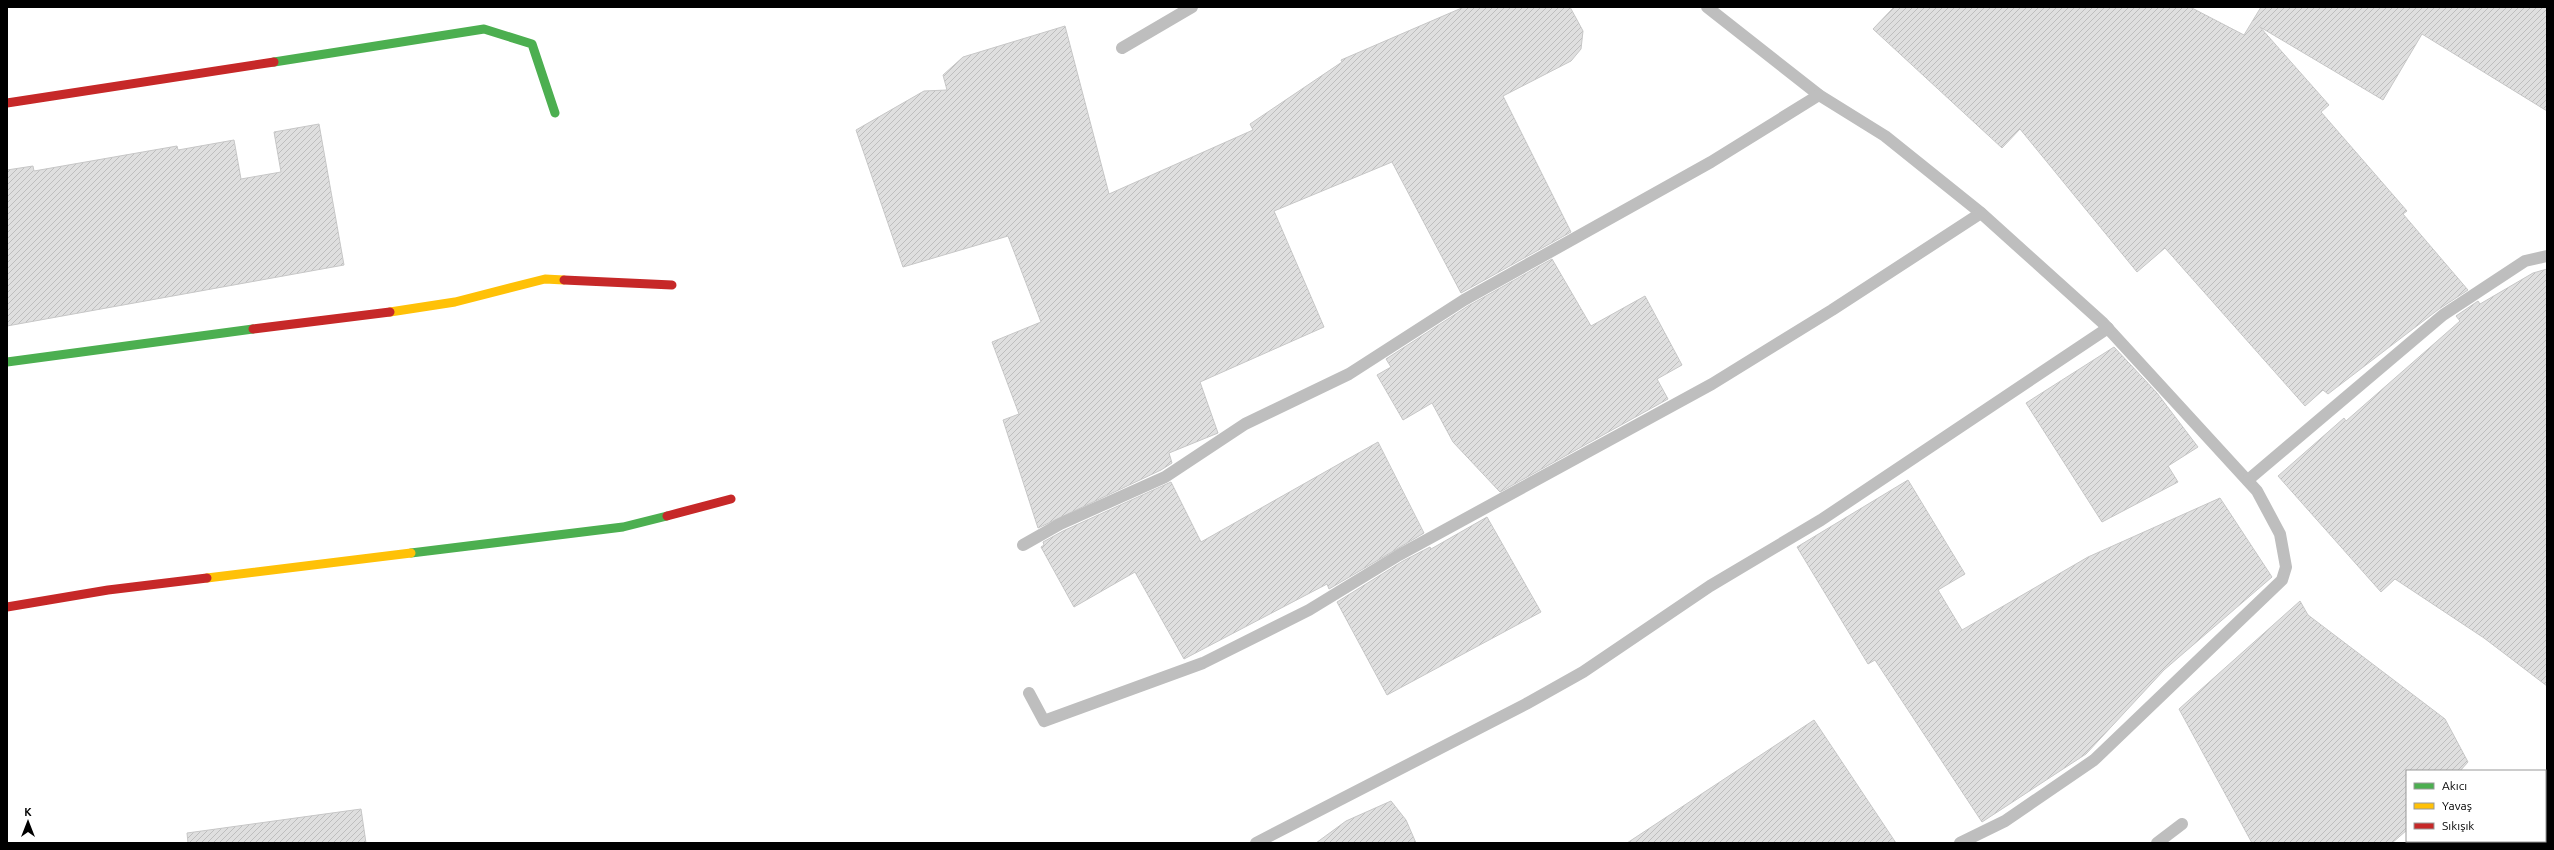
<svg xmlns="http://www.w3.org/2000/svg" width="2554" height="850" font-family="Ubuntu,sans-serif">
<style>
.building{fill:url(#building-hatch);stroke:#c7c7c7}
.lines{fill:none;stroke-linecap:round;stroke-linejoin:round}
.lane{stroke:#bebebe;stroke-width:12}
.fast{stroke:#4caf50;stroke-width:9}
.slow{stroke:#ffc107;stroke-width:9}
.jam{stroke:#c62828;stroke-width:9}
</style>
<defs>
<pattern id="building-hatch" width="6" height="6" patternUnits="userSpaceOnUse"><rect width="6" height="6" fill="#dfdfdf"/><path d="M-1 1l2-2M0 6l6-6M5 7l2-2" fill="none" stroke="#bebebe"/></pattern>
</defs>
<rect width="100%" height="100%" fill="#fff"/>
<g class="building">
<path d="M1464 7H1570L1583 31 1581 49 1571 61 1503 96 1571 232 1461 293 1392 162 1274 211 1324 327 1200 382 1218 433 1169 453 1172 463 1161 470 1038 528 1003 420 1019 414 992 342 1041 322 1008 236 903 267 856 130 924 91 947 90 943 75 963 57 1065 26 1109 194 1253 130 1250 124 1342 62 1341 60Z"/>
<path d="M1894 7H2190L2244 35 2261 7H2547V111L2422 34 2383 100 2260 27 2329 105 2321 112 2407 211 2403 214 2468 290 2439 309 2328 394 2323 390 2305 406 2165 248 2137 272 2020 129 2002 148 1873 29Z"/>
<path d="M319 124 344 265 7 326V170L33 166 34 171 177 146 178 150 234 140 241 179 281 172 274 132Z"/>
<path d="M1552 259 1591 326 1645 296 1682 365 1657 379 1668 399 1500 492 1453 442 1432 403 1403 420 1377 375 1391 367 1386 359 1468 306Z"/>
<path d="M2547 269V686L2484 638 2395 579 2381 592 2278 476 2344 418 2346 421 2460 321 2456 316 2478 301 2480 304 2533 273Z"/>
<path d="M2114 347 2157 393 2198 447 2168 466 2178 482 2102 522 2026 403Z"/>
<path d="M1378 442 1424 533 1329 589 1327 584 1184 659 1135 572 1074 607 1041 547 1044 545 1043 542 1063 531 1171 482 1201 542Z"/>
<path d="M1908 480 1965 574 1938 590 1962 630 2088 557 2220 498 2272 577 2164 670 2086 754 1982 822 1875 660 1868 664 1797 547Z"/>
<path d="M1487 517 1541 612 1387 695 1337 602 1403 561 1430 547 1431 549Z"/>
<path d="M2300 601 2308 615 2445 719 2468 762 2460 771H2407V830L2392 843H2252L2179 709Z"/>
<path d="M1814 720 1896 843H1627Z"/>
<path d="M1391 801 1406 820 1416 843H1316L1346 821Z"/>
<path d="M361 809 366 843H188L187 833Z"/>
</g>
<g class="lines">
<g class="lane">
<path d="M1707 7 1819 95 1885 136 1981 213 2103 323 2257 491 2280 534 2286 567 2282 580 2094 760 2005 821 1960 843"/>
<path d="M1122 48 1192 7"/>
<path d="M2248 480 2443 315 2525 261 2547 256"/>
<path d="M1023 545 1060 524 1165 477 1245 424 1349 374 1464 300 1711 162 1819 95"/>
<path d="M1029 693 1044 721 1203 663 1309 610 1399 555 1712 384 1832 310 1981 213"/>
<path d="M1256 843 1526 704 1583 672 1710 586 1821 520 2108 328"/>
<path d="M2157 843 2182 824"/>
</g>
<g class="fast">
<path d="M274 62 484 29 532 44 555 113"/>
<path d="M7 362 253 329"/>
<path d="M411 553 623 527 667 516"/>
</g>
<g class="slow">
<path d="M390 312 455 302 545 279 564 280"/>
<path d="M207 578 411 553"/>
</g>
<g class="jam">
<path d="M7 103 274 62"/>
<path d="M564 280 672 285"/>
<path d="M253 329 390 312"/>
<path d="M667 516 731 499"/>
<path d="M7 607 108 590 207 578"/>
</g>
</g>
<rect width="2554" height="850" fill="none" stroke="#000000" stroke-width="16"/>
<rect x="2406" y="770" width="140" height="72" fill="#ffffff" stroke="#999999"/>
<rect x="2414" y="783" width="20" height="6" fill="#4caf50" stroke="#999999"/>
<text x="2442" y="790" font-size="12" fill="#000000">Akıcı</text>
<rect x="2414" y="803" width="20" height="6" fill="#ffc107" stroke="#999999"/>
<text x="2442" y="810" font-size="12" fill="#000000">Yavaş</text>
<rect x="2414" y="823" width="20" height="6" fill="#c62828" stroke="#999999"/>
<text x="2442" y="830" font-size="12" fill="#000000">Sıkışık</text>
<g transform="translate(28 822)" stroke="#ffffff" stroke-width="3" paint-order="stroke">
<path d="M0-3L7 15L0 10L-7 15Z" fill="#000000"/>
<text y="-6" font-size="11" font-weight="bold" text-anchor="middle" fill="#000000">K</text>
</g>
</svg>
